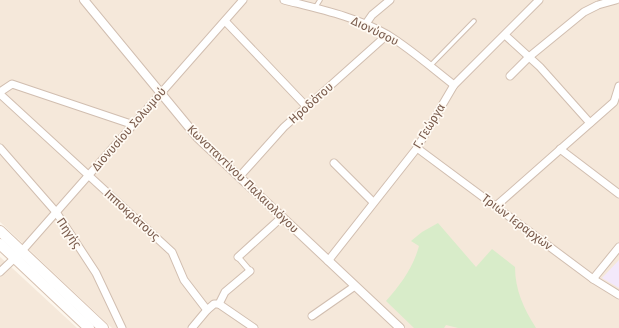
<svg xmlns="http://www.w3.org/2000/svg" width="619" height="328" font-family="'Fira Sans',sans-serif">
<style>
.residential{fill:#f5e8da}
.education{fill:#f3e8fa}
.green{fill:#d8ecc9}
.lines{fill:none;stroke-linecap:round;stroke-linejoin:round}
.service-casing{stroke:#d1beb0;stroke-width:5.5}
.pedestrian-casing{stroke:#d1beb0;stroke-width:7}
.minor-casing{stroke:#d1beb0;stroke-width:9}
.tertiary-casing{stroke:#d1beb0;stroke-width:10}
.secondary-casing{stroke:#d6c0b0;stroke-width:12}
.service{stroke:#fff;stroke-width:3.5}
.pedestrian{stroke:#fff;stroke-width:5}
.minor{stroke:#fff;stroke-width:7}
.tertiary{stroke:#fff;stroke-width:8}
.secondary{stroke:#fff;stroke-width:10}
.labels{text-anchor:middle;stroke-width:3.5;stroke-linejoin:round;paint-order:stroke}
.street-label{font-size:12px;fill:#7a5c4d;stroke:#fffaf3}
</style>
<rect width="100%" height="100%" fill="#fdf6ec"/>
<g class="residential">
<path d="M0 0H619V328H112L0 222Z"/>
<path d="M0 257 11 267 77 328H0Z"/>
</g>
<path class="education" d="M619 260V288L602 278Z"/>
<path class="green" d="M438 223 476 267 492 249 515 267C515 290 524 309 536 328H458L446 325 444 328H414L386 301C401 284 413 268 419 246L411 241 422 232Z"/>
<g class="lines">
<defs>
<g id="service">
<path d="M315 8 320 0"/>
<path d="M430 66 474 21"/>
</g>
<path id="pedestrian" d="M238 257 250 271"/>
<g id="minor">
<path d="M284 0C319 9 357 17 388 35 412 50 432 68 454 85"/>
<path d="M225 21 306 106"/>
<path d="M365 25 372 15 390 0"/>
<path d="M505 35 540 67 590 123"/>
<path d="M510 76 529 57 584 12 598 5 616 0"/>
<path d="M0 92 12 84 134 125"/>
<path d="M0 94 172 252 184 280 207 310 214 304H219L254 328"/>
<path d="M0 148 56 212 96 273 122 328"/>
<path d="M417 148 593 279 619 295"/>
<path d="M560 149 619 194"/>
<path d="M334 163 373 202"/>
<path d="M240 176 284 127 387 35"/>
<path d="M496 206 614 102 619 86"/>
<path d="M238 257 282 217"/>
<path d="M328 261 417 148 454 85 539 0"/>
<path d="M0 272 21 252 243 0"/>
<path d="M593 279 619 247"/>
<path d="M219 304 225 292 250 271"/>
<path d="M312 316 355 286"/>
<path d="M192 328 207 310"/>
</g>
<path id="tertiary" d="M84 0 197 137 400 328"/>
<g id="secondary">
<path d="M0 231 103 328"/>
<path d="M0 244 89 328"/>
</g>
</defs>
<use href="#service" class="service-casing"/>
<use href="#pedestrian" class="pedestrian-casing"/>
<use href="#minor" class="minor-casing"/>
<use href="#tertiary" class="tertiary-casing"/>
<use href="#secondary" class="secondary-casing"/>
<use href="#service" class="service"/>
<use href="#pedestrian" class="pedestrian"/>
<use href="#minor" class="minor"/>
<use href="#tertiary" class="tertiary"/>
<use href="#secondary" class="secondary"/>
</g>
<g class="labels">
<g class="street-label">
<text transform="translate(375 31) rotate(26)" y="4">Διονύσου</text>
<text transform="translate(311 103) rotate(-42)" y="4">Ηροδότου</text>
<text transform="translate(429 126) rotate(-59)" y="4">Γ. Γεώργα</text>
<text transform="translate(129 129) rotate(-49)" y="4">Διονυσίου Σολωμού</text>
<text transform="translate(243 179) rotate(44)" y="4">Κωνσταντίνου Παλαιολόγου</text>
<text transform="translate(132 215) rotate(42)" y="4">Ιπποκράτους</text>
<text transform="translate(517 222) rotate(37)" y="4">Τριών Ιεραρχών</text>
<text transform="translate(69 233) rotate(56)" y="4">Πηγής</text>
</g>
</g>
</svg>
